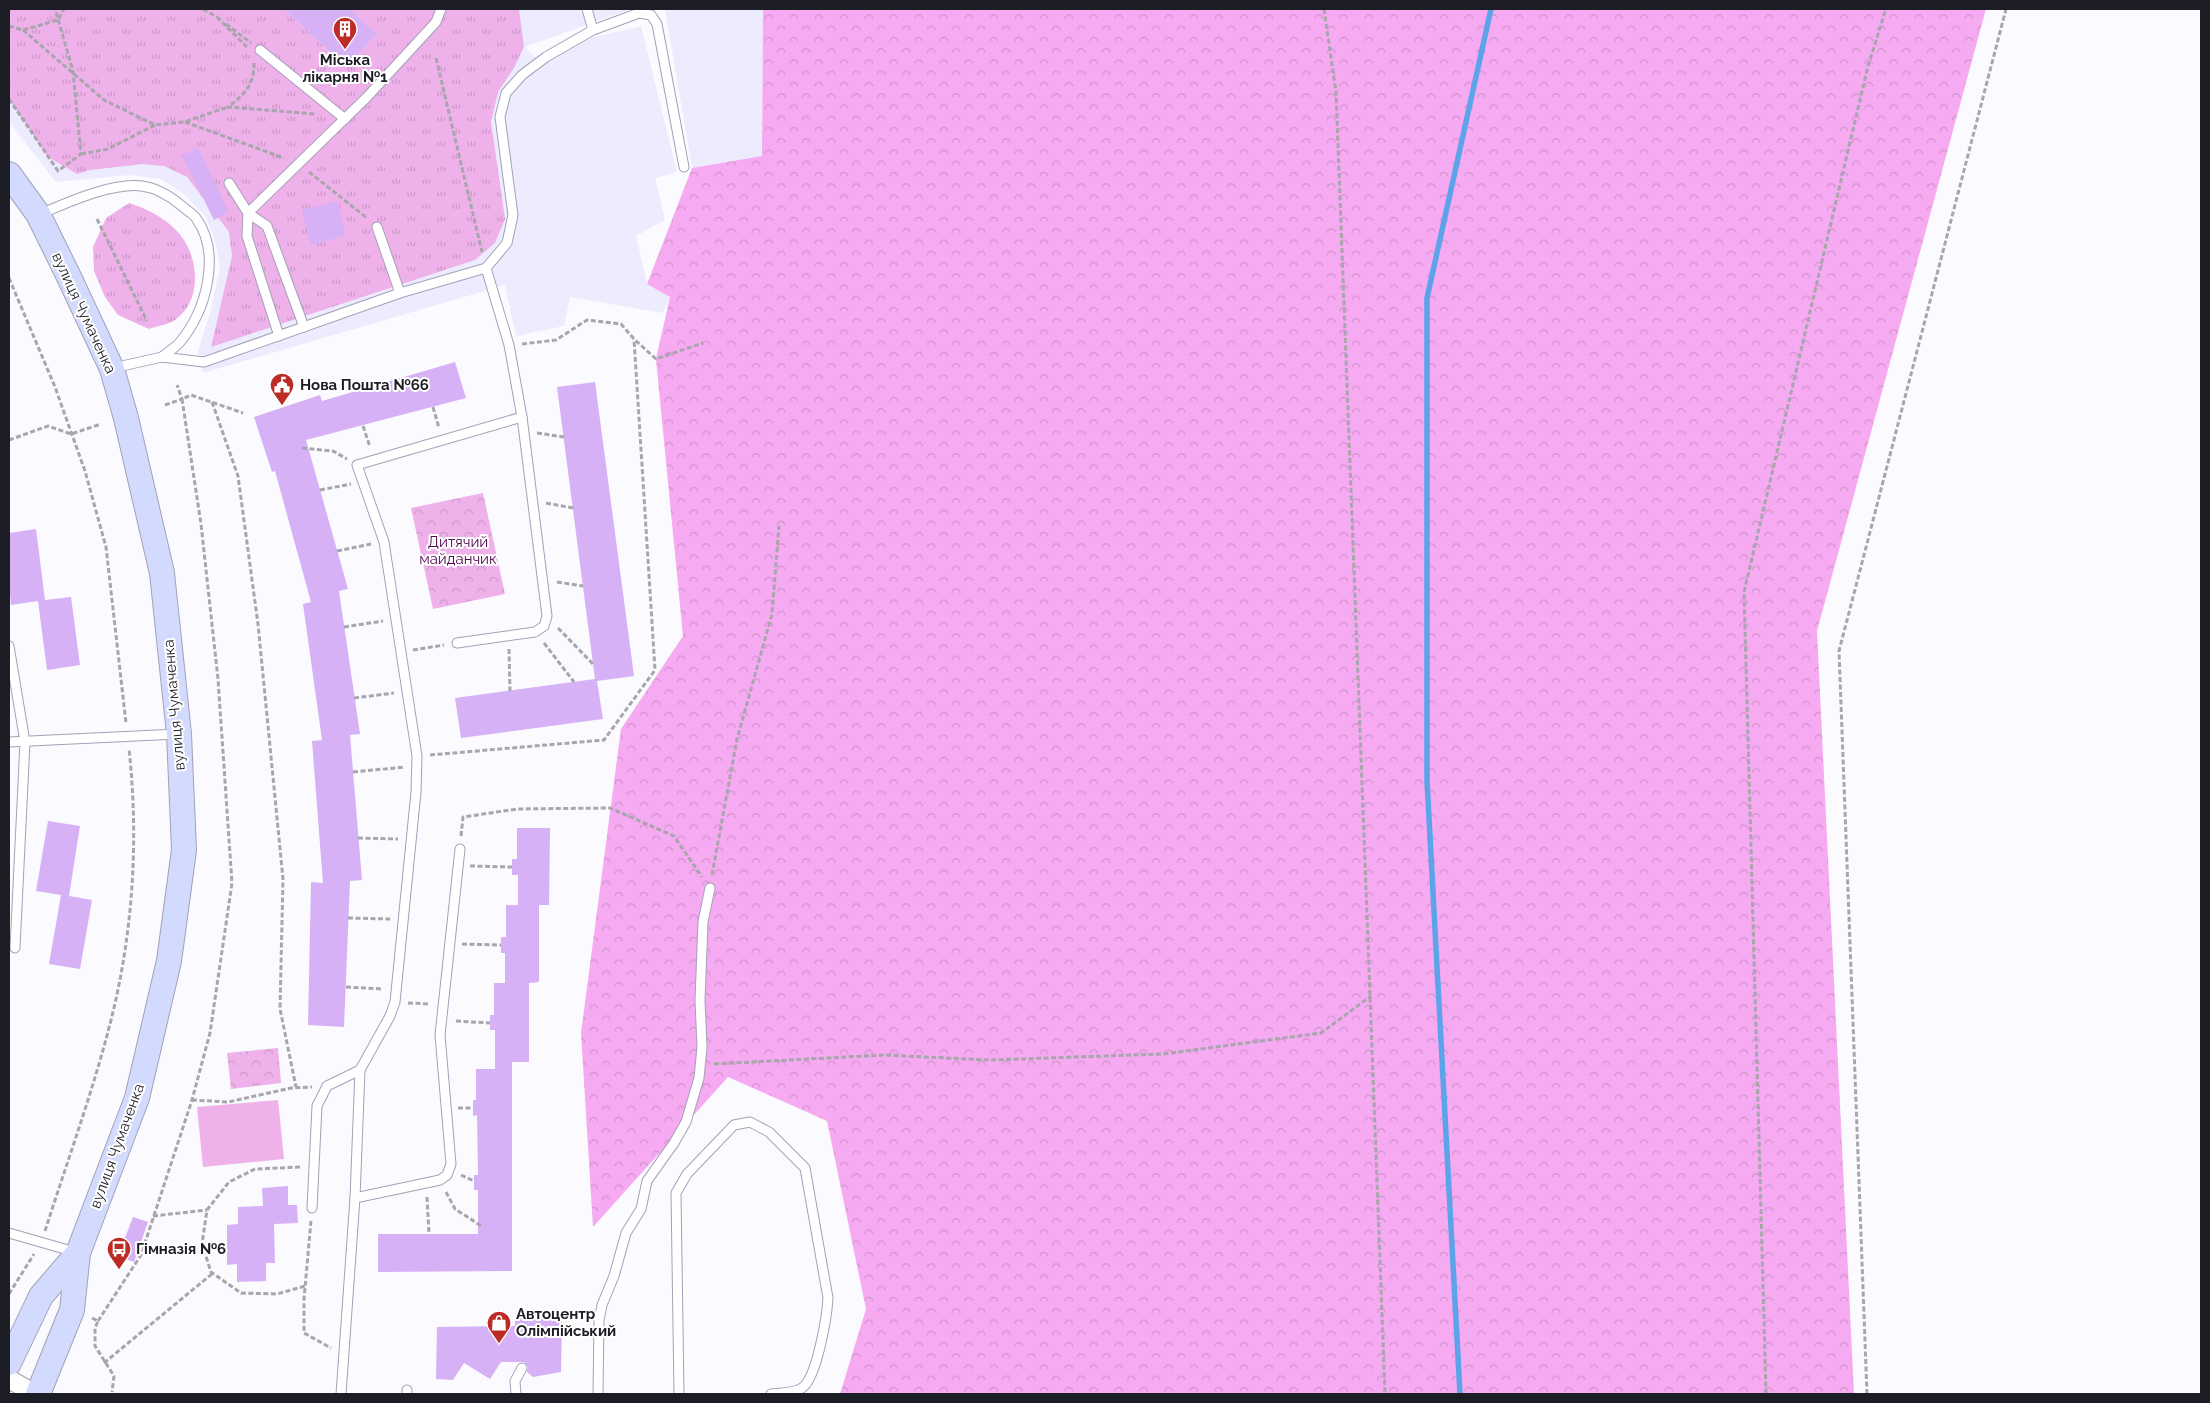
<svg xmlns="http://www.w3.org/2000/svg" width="2210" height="1403" font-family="Raleway,sans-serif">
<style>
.built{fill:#edecfe}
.grass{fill:url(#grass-tufts)}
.forest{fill:url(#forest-crowns)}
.park{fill:url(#park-crowns)}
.pitch{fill:#efb1ea}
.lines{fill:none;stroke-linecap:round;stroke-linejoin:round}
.stream{stroke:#5ca3ea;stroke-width:5.5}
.building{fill:#d6b1f5}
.lane-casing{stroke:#a3a1b7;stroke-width:11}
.street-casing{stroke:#a3a1b7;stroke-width:20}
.secondary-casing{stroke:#a3a1b7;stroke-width:26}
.path{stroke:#a6a6ac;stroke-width:3;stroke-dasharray:5 2.5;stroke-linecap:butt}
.lane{stroke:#fff;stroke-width:9}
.street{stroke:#fff;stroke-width:18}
.secondary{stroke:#d2dbfd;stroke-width:24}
.labels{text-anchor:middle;stroke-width:4;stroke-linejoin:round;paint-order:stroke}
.poi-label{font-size:15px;font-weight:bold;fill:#1d1d25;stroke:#fff;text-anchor:start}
.street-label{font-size:15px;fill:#1d1d25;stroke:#fff}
.park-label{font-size:15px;fill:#4f0b4e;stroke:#fff}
</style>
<defs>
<pattern id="grass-tufts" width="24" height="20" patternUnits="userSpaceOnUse" patternTransform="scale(1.25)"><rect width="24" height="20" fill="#efb1ea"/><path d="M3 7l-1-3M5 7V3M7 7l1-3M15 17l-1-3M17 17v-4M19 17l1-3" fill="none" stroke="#cc98c9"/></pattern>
<pattern id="forest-crowns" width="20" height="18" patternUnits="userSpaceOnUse" patternTransform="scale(1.25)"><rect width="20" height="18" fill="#f6aaf1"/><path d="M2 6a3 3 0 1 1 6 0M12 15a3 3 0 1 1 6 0" fill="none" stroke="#d292ce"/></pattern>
<pattern id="park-crowns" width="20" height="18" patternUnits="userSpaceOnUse" patternTransform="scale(1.25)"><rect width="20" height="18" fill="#efb1ea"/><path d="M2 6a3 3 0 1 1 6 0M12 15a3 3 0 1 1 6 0" fill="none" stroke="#cc98c9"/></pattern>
</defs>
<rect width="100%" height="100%" fill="#fbfaff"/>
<g class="built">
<path d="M9 9H631L525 47 543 65 591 38 641 26 677 172 655 178 665 220 636 236 647 284 671 297 662 313 570 297 564 326 516 336 505 285 203 373 198 351 210 313 220 267 214 237 205 216 184 194 161 179 130 175 56 182 9 122Z"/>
<path d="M665 9H763L762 156 692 168Z"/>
</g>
<g class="grass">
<path d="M9 9H284L346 67 377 34 349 9H519L524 47 514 68 498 92 491 122 505 219 495 243 475 260 211 347 232 256 229 232 187 177 164 166 143 164 90 170 77 174 48 157 9 99Z"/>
<path d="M129 203C147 209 162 216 176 230 199 253 204 300 175 320 168 325 156 326 149 329L118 315 105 297 94 271 93 247 106 218Z"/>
</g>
<path class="forest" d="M763 9H1986L1817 631 1854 1394H840L866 1309 827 1121 728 1077 593 1227 581 1033 621 729 683 636 656 359 670 297 647 284 692 168 762 156Z"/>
<g class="park">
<path d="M483 493 505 594 433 609 411 508Z"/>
<path d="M278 1048 281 1083 231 1089 227 1053Z"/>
</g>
<path class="pitch" d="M278 1100 284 1159 203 1167 197 1107Z"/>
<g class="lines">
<path class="stream" d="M1460 1394 1427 781V298L1491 9"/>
</g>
<g class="building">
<path d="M284 9H349L377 34 346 67Z"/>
<path d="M198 148 229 212 214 220 182 156Z"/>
<path d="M337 201 346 235 311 245 302 210Z"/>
<path d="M455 362 466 398 306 440 348 589 339 591 360 734 350 735 362 880 350 881 344 1027 308 1025 311 882 323 883 312 741 322 740 303 604 311 602 275 471 272 472 254 417 320 395 322 401Z"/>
<path d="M595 382 634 676 597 681 603 719 461 738 455 698 595 679 557 387Z"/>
<path d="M36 529 45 600 71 597 80 665 47 670 38 601 11 605 9 585V533Z"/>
<path d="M48 821 80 826 69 896 92 900 80 969 49 964 61 895 36 891Z"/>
<path d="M517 828H550L549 905H539V982L529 983V1062H512V1271L378 1272V1234H478V1190H474V1175H478L477 1115 473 1116V1100H476V1069H495V1030H490V1015H494V983H505V953H501V937H506V905H518V875H512V859H517Z"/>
<path d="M288 1186V1205H297L298 1223 274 1224 275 1263H266V1281L237 1282V1264L227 1265V1225L238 1224V1207L263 1206 262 1188Z"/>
<path d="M133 1217 148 1222 134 1262 118 1256Z"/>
<path d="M562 1317 561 1372 533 1377 527 1372 528 1367 524 1362H501L490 1379 464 1363 453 1380 436 1379 437 1327 515 1326V1318Z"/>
</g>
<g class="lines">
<defs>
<g id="lane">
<path d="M587 9 593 30"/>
<path d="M260 50 345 119"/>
<path d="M229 183 248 213 367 97 436 22 441 9"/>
<path d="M248 213 267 226 304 327"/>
<path d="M248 213 247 236 279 336"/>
<path d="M40 214C67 203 112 182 142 186 157 188 170 196 182 206 186 210 192 213 196 218 222 254 206 311 180 342 175 348 168 352 162 357"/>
<path d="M377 227 400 293"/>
<path d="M486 268 509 345 522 417"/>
<path d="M113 368 162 357 204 362 400 293 486 268 507 243 513 215 500 117 506 93 522 75 546 57 593 30 639 13 651 15 657 24 684 167"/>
<path d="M9 646 25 742 15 948"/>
<path d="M9 742 178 734"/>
<path d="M355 1198 440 1180 447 1175 451 1164 440 1035 460 849"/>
<path d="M312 1208 317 1106 327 1086 360 1070"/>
<path d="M9 1233 75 1252"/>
<path d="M341 1394 355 1198 360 1070 390 1016 395 1002 416 792 417 756 384 542 357 465 522 417 547 616 544 626 535 632 457 643"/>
<path d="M407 1394V1390"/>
<path d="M516 1394 515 1381 522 1368"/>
<path d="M598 1394 599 1320 602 1305 614 1276 626 1233 641 1209 647 1181 674 1143 686 1122 699 1078 702 1047 700 1000 703 922 710 888"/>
<path d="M679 1394 676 1193 687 1174 734 1125 750 1122 769 1132 805 1168 828 1298C827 1316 817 1378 802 1388 795 1393 780 1393 771 1394"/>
</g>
<path id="street" d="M9 1379 35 1394"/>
<g id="secondary">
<path d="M9 174 38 214 69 277 112 369 126 418 162 573 179 734 184 850 169 961 137 1098 78 1253 72 1310 38 1394"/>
<path d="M9 1363 41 1296 78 1253"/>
</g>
</defs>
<use href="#lane" class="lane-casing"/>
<use href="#street" class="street-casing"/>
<use href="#secondary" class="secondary-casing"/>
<g class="path">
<path d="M203 9 217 17"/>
<path d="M1324 9 1336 92 1385 1394"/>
<path d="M217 17 247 47"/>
<path d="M226 24 251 43"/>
<path d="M9 26 23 30 58 20 64 9"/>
<path d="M23 30 104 100 155 125 184 122 228 107"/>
<path d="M436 58 482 252"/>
<path d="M254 63C254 85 245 94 228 107L315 114"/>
<path d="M9 99 58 171 81 154 73 71 55 9"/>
<path d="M185 122 284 158"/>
<path d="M81 154 108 149 155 125"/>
<path d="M309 172 367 218"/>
<path d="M97 219 147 321"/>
<path d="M9 278 55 387 85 471 106 547 126 723"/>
<path d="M522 344 556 340 587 320 621 324 634 339 656 359 703 343"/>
<path d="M212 402 238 476 258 624 283 879 280 1009 296 1087"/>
<path d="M165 405 182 399 177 385"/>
<path d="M433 407 439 428"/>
<path d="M363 426 370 447"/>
<path d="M537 433 564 437"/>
<path d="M9 440 48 426 71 434 101 424"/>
<path d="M302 448 333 451 347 459"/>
<path d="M320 490 351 484"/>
<path d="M546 503 573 508"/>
<path d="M337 551 371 544"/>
<path d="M557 582 583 586"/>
<path d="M344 627 383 621"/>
<path d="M558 628 594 665"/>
<path d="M544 643 574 682"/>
<path d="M509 649 510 691"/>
<path d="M413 650 444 645"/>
<path d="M354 698 394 693"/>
<path d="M430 755 604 740 655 670 634 339"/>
<path d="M353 772 405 767"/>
<path d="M461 836 463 817 517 809 610 808 674 836 702 877"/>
<path d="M358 838 398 839"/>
<path d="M470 866 512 867"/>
<path d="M712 875 737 739 772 614 779 526"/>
<path d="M348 918 390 919"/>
<path d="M462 944 501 945"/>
<path d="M346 987 383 989"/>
<path d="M408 1003 429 1004"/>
<path d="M456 1021 490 1023"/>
<path d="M714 1064 884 1055 989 1060 1163 1054 1321 1033 1371 996"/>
<path d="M192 1100 228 1102 291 1088 312 1087"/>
<path d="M458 1108H473"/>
<path d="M300 1167 255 1169 229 1182 207 1210 202 1244 211 1272 241 1293 277 1294 305 1286"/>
<path d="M461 1175 474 1181"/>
<path d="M446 1192 455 1209 483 1227"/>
<path d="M427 1197 429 1234"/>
<path d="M153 1216 207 1210"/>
<path d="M311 1221 304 1299V1333L331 1348"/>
<path d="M45 1231C67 1162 92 1094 110 1024 133 935 139 840 129 749"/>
<path d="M9 1294 34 1254"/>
<path d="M92 1318 98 1321 95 1328V1346L114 1376 112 1392"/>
<path d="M98 1321 141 1255 192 1100 210 1033 232 883 218 679 201 524 182 399 191 395 243 413"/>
<path d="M104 1363 213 1273"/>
<path d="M1766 1394 1744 592 1868 66 1886 9"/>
<path d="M1867 1394 1839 651 2006 9"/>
</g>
<use href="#lane" class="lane"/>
<use href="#street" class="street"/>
<use href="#secondary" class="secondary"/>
</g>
<defs>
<symbol id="building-pin" viewBox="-11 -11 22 30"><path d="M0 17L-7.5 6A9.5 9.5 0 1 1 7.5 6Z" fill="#bb2c26" stroke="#fff"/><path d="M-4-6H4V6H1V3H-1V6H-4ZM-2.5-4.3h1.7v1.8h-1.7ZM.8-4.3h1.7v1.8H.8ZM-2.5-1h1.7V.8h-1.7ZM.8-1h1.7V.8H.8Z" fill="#fff"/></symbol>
<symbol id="civic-pin" viewBox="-11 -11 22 30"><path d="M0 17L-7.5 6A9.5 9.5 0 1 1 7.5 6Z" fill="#bb2c26" stroke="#fff"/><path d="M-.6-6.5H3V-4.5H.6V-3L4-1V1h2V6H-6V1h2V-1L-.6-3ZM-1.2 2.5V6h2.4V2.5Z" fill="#fff"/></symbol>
<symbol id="bus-pin" viewBox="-11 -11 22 30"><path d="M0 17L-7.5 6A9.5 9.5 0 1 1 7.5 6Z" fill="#bb2c26" stroke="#fff"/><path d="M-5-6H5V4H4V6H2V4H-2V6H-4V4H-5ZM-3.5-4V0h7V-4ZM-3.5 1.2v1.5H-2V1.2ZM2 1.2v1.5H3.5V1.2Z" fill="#fff"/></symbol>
<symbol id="shop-pin" viewBox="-11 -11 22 30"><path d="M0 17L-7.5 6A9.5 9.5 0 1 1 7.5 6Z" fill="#bb2c26" stroke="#fff"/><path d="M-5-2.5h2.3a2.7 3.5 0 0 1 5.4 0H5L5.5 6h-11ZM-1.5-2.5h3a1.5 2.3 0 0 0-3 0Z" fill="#fff"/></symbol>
</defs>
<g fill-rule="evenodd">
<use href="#building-pin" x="331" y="15" width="28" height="38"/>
<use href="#civic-pin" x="268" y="371" width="28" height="38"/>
<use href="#bus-pin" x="105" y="1235" width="28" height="38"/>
<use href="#shop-pin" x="485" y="1309" width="28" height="38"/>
</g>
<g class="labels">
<g class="poi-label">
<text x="345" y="65" text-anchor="middle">Міська<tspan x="345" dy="17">лікарня №1</tspan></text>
<text x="300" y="390">Нова Пошта №66</text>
<text x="136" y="1254">Гімназія №6</text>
<text x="516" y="1319">Автоцентр<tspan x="516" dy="17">Олімпійський</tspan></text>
</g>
<g class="street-label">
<text transform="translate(84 313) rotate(65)" y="5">вулиця Чумаченка</text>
<text transform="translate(174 705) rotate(-95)" y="5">вулиця Чумаченка</text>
<text transform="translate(117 1146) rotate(-70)" y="5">вулиця Чумаченка</text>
</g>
<g class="park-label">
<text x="458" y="547">Дитячий<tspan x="458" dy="17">майданчик</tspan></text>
</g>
</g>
<rect width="2210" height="1403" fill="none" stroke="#1d1d25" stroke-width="20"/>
</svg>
